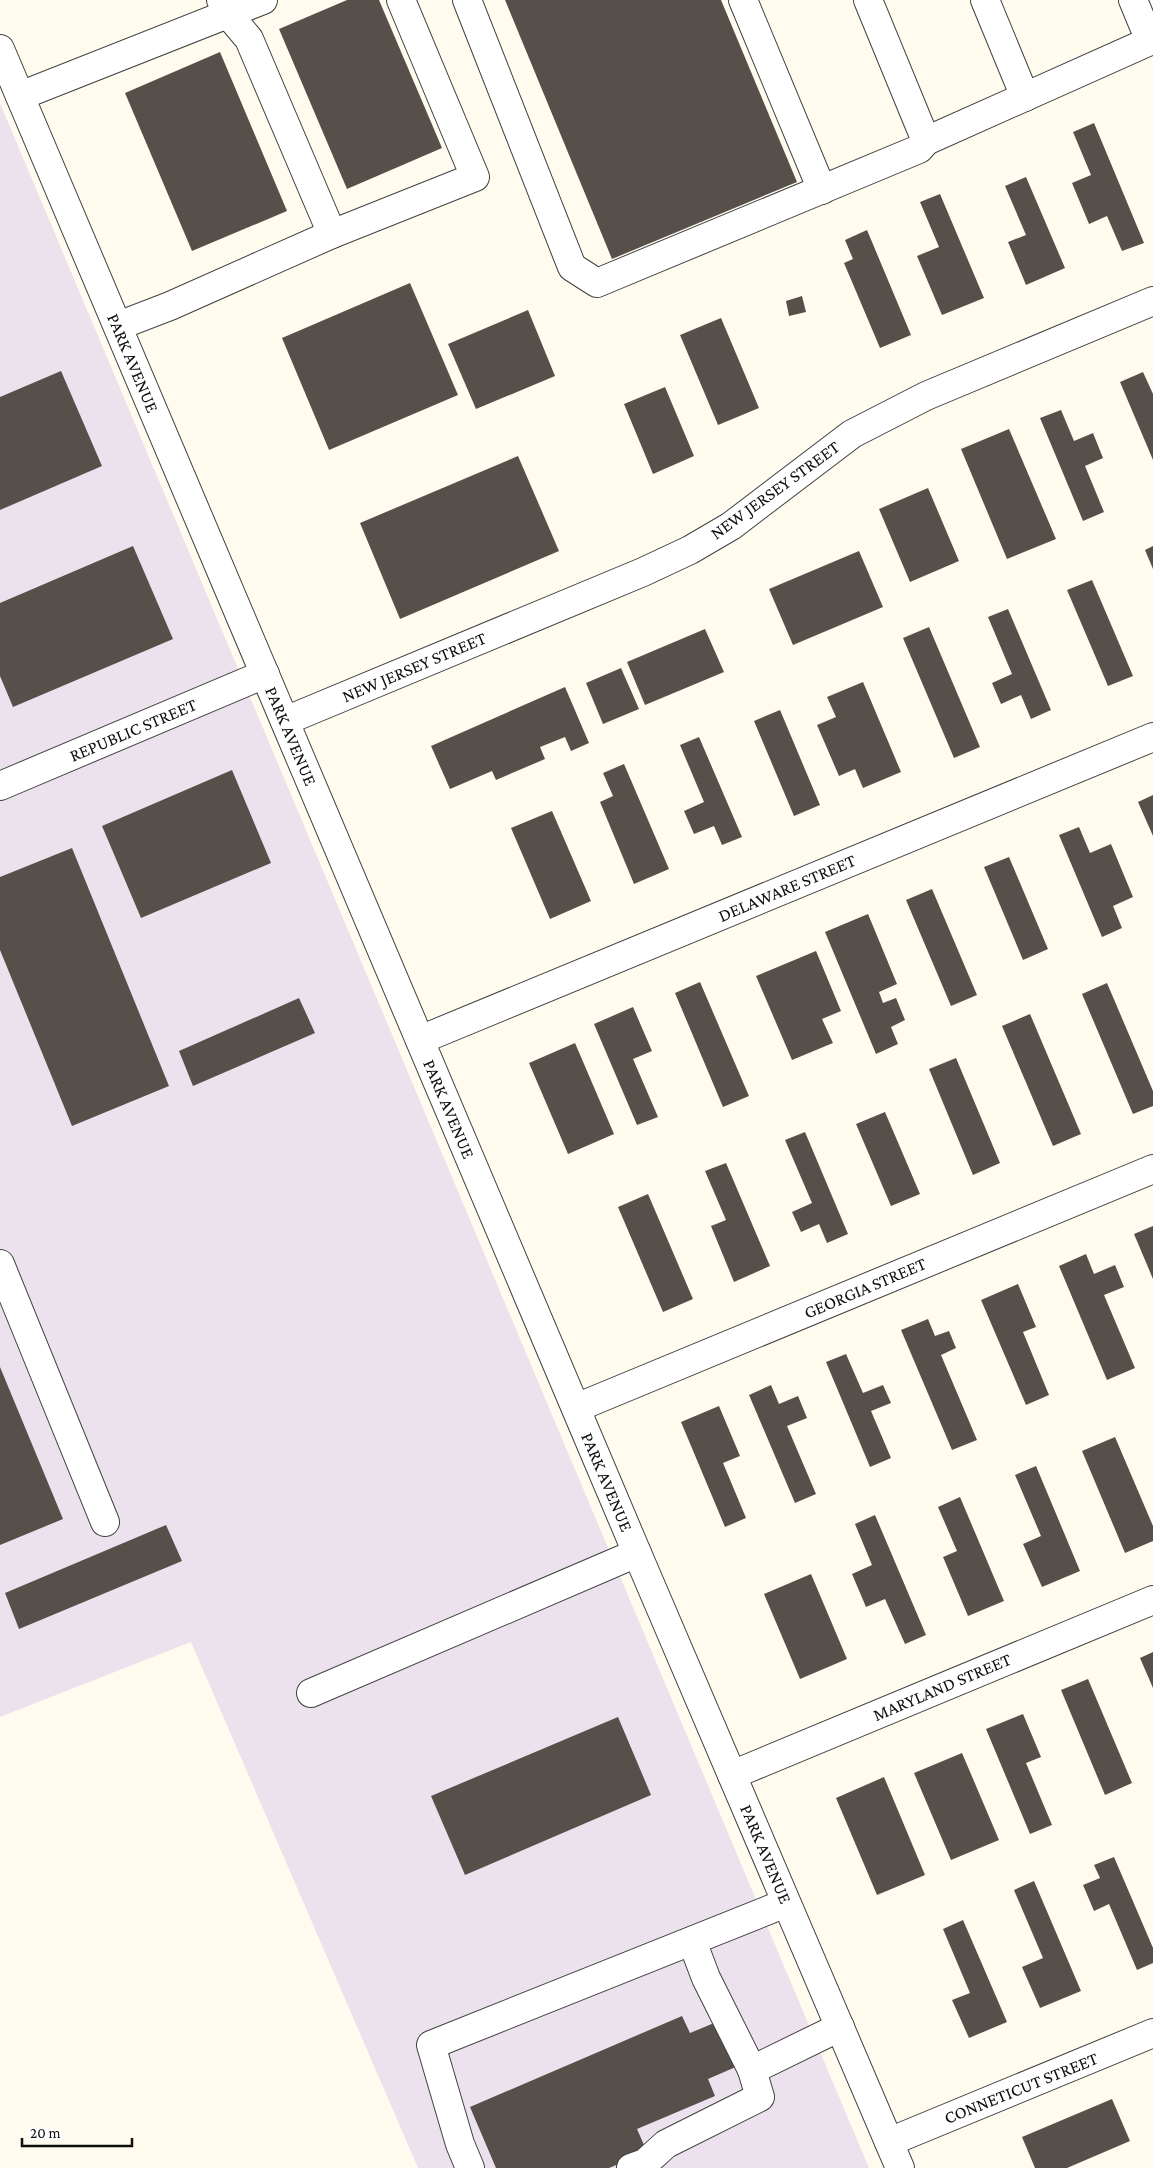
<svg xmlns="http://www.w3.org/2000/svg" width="1153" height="2168" font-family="'Crimson Pro',serif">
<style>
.industrial{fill:#ece2ed}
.building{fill:#574f4a}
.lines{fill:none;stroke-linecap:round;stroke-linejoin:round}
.minor-casing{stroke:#414141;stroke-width:30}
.minor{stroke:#fff;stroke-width:28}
.labels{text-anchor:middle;stroke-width:5;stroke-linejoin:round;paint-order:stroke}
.street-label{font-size:18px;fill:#0e0e0e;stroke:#fff}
</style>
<rect width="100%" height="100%" fill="#fffcef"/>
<path class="industrial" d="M0 103 869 2168H418L191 1642 0 1717Z"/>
<g class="building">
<path d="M347 0H379L442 148 347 189 279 29Z"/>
<path d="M505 0H721L797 182 612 259Z"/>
<path d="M220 52 287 211 192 251 125 93Z"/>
<path d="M1094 123 1144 243 1122 251 1107 216 1089 224 1072 183 1091 175 1073 132Z"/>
<path d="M1026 177 1065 268 1026 285 1008 242 1026 235 1005 186Z"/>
<path d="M940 194 984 298 942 315 917 256 939 247 920 202Z"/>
<path d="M867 230 911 335 880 348 844 263 853 259 845 240Z"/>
<path d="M410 283 458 395 329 450 282 338Z"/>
<path d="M802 296 806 312 789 316 786 301Z"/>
<path d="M528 310 555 376 476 409 448 344Z"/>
<path d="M721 318 759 408 718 425 680 335Z"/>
<path d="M61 371 102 466 0 510V397Z"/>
<path d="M1143 372 1153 394V460L1120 382Z"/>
<path d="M665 387 694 456 653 474 624 404Z"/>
<path d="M1061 410 1074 441 1093 433 1103 458 1085 466 1104 512 1083 521 1040 418Z"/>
<path d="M1009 429 1056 539 1007 559 961 449Z"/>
<path d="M518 456 559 551 400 619 360 523Z"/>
<path d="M928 488 959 561 910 582 879 509Z"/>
<path d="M133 546 173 639 13 707 0 676V603Z"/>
<path d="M1153 546V569L1145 550Z"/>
<path d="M859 551 883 607 793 645 769 589Z"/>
<path d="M1092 580 1133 676 1108 686 1067 590Z"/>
<path d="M1008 609 1051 710 1031 719 1021 695 1001 704 992 683 1012 674 988 617Z"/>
<path d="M929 627 980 747 954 758 903 638Z"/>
<path d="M705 629 724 672 645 705 627 662Z"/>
<path d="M621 668 639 709 603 724 586 683Z"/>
<path d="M863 682 901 772 863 788 855 769 839 776 817 725 836 717 827 697Z"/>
<path d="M565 687 589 743 571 751 565 737 540 747 545 759 496 780 492 771 450 789 431 746Z"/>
<path d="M780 710 820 805 794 816 754 721Z"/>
<path d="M699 737 742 837 722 845 714 826 694 834 684 811 704 802 680 745Z"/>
<path d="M624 764 669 869 634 884 600 802 613 796 603 773Z"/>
<path d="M232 770 271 863 141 918 102 826Z"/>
<path d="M1153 795V836L1138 802Z"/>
<path d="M552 811 591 901 550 919 511 828Z"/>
<path d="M1079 827 1090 853 1111 844 1133 897 1113 906 1122 928 1102 937 1059 835Z"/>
<path d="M72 848 169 1086 72 1126 0 950V877Z"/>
<path d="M1009 857 1048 949 1023 960 984 867Z"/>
<path d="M932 889 977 995 951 1006 906 900Z"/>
<path d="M868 914 897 984 879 992 883 1003 896 998 905 1020 891 1027 898 1044 876 1054 825 932Z"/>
<path d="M816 951 841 1011 822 1019 833 1043 792 1060 756 976Z"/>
<path d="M700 982 749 1096 723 1107 675 993Z"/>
<path d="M1107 983 1153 1091V1106L1133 1114 1082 994Z"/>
<path d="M299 998 315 1033 193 1086 179 1051Z"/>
<path d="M633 1007 652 1051 633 1059 658 1117 637 1125 594 1024Z"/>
<path d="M1030 1014 1081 1134 1053 1146 1002 1026Z"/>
<path d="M575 1043 614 1134 568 1154 529 1063Z"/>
<path d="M956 1058 1000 1163 973 1175 929 1069Z"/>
<path d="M885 1112 920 1194 891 1206 856 1124Z"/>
<path d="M805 1132 848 1234 827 1243 819 1224 801 1232 792 1212 812 1203 785 1140Z"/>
<path d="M726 1163 770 1266 734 1282 711 1226 726 1220 705 1171Z"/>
<path d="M648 1194 693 1299 663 1312 618 1207Z"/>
<path d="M1153 1226V1279L1134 1234Z"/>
<path d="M1086 1254 1094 1274 1115 1265 1124 1287 1104 1295 1135 1368 1107 1380 1059 1266Z"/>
<path d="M1018 1284 1036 1327 1023 1332 1049 1395 1026 1405 981 1300Z"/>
<path d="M928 1319 935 1336 949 1331 956 1348 941 1355 977 1440 952 1450 901 1330Z"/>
<path d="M846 1354 863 1393 883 1385 891 1403 871 1411 891 1458 870 1467 826 1362Z"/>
<path d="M0 1367 63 1519 0 1545Z"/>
<path d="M771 1385 779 1404 798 1396 807 1418 787 1426 816 1494 795 1503 749 1395Z"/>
<path d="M719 1406 740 1456 723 1463 746 1518 725 1527 681 1422Z"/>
<path d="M1115 1437 1153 1526V1541L1125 1553 1082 1451Z"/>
<path d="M1036 1466 1080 1571 1042 1587 1023 1544 1041 1536 1015 1475Z"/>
<path d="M960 1497 1004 1601 968 1616 943 1557 957 1551 938 1507Z"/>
<path d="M875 1515 926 1635 905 1644 885 1599 866 1607 852 1574 872 1565 855 1524Z"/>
<path d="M166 1525 182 1561 19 1629 5 1593Z"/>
<path d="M811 1574 847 1659 800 1679 764 1594Z"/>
<path d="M1153 1652V1688L1140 1658Z"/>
<path d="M1088 1679 1132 1783 1105 1795 1061 1690Z"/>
<path d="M1023 1714 1041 1757 1026 1763 1052 1825 1030 1834 986 1729Z"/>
<path d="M618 1717 651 1795 465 1875 431 1796Z"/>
<path d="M962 1753 999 1840 951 1860 914 1773Z"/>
<path d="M884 1777 925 1875 877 1895 836 1798Z"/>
<path d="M1114 1857 1153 1948V1963L1137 1970 1109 1904 1094 1911 1083 1885 1100 1878 1094 1865Z"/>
<path d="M1034 1881 1081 1991 1040 2008 1022 1967 1043 1958 1014 1890Z"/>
<path d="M963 1920 1007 2022 969 2038 952 2000 970 1993 943 1929Z"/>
<path d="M682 2016 690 2033 719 2021 738 2066 708 2079 715 2096 637 2129 647 2152 609 2168H496L470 2107Z"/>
<path d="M1112 2099 1130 2141 1067 2168H1035L1022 2137Z"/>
</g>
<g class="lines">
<defs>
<g id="minor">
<path d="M221 0 228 14 249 39 332 234 475 177 401 0"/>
<path d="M467 0 572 267 597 283 919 149 926 141"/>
<path d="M743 0 822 190"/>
<path d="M868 0 926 141 1150 41 1133 0"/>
<path d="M985 0 1025 97"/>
<path d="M0 49 637 1553 900 2168"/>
<path d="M20 96 263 0"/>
<path d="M118 326 170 306 332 234"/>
<path d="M285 721 643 572 690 550 731 526 852 434 926 396 1153 301"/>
<path d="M0 786 265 674"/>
<path d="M420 1040 1153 737"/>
<path d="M0 1264 105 1522"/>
<path d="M576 1408 1153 1169"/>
<path d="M311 1693 637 1553"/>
<path d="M732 1775 1153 1600"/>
<path d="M692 1941 706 1978 752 2070"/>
<path d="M889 2142 1153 2033"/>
<path d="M470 2168 460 2144 431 2045 786 1903"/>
<path d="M631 2168 645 2163 666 2144 760 2097 752 2070 840 2027"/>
</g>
</defs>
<use href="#minor" class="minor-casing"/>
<use href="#minor" class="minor"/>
</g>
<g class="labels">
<g class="street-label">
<text transform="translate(133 363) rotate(67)" y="6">PARK AVENUE</text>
<text transform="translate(775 490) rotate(-36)" y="6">NEW JERSEY STREET</text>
<text transform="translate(414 667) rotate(-23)" y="6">NEW JERSEY STREET</text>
<text transform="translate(133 730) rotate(-23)" y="6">REPUBLIC STREET</text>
<text transform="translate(291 736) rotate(67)" y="6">PARK AVENUE</text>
<text transform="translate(787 888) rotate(-23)" y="6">DELAWARE STREET</text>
<text transform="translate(449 1109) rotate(67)" y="6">PARK AVENUE</text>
<text transform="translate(865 1288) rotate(-23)" y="6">GEORGIA STREET</text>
<text transform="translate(607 1482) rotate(67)" y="6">PARK AVENUE</text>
<text transform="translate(942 1687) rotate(-23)" y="6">MARYLAND STREET</text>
<text transform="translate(766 1854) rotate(67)" y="6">PARK AVENUE</text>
<text transform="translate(1021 2088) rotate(-22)" y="6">CONNETICUT STREET</text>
</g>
</g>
<path d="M22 2138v8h110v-8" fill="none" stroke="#0e0e0e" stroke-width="2.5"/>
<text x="30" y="2138" font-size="15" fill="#0e0e0e" stroke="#ffffff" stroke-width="4" paint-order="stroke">20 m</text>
</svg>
